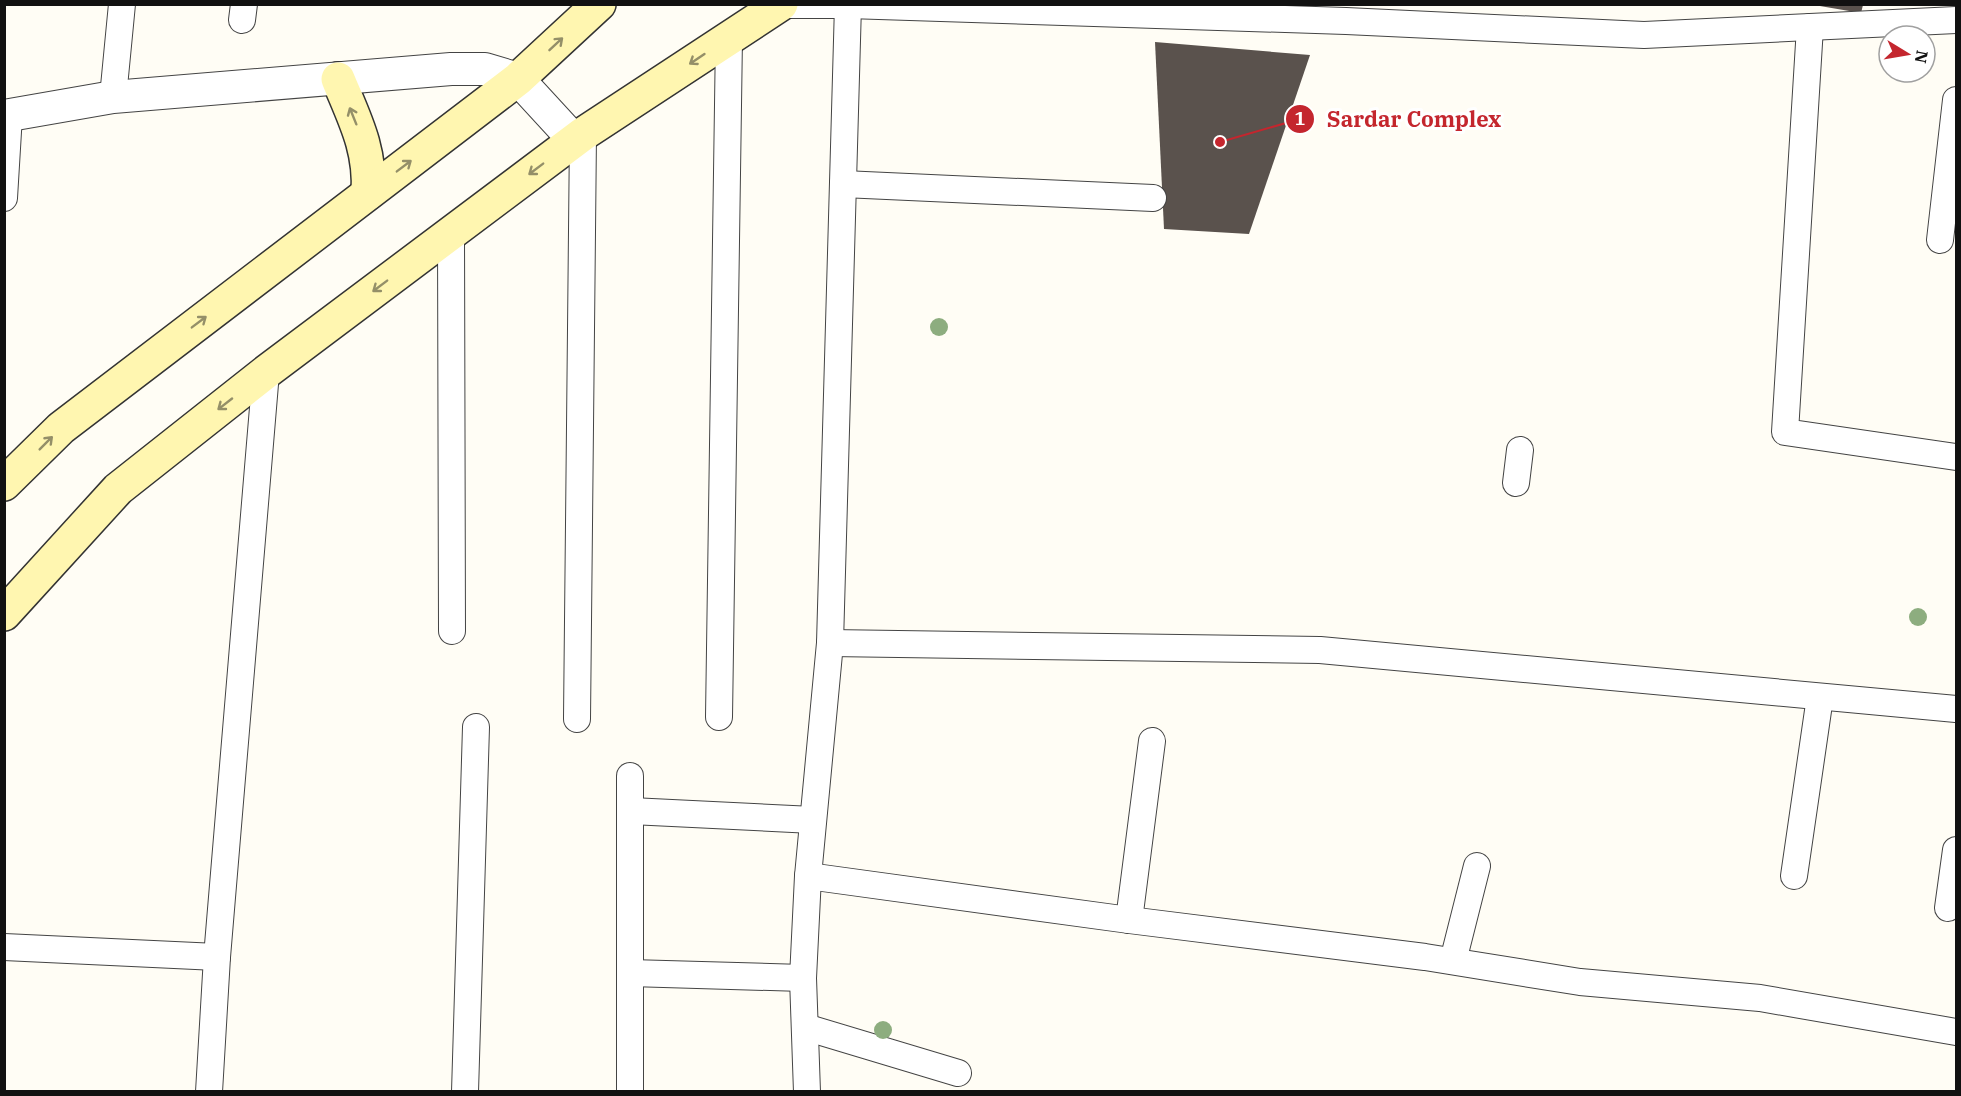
<svg xmlns="http://www.w3.org/2000/svg" width="1961" height="1096" font-family="'IBM Plex Serif',serif">
<style>
.building{fill:#5a524d}
.lines{fill:none;stroke-linecap:round;stroke-linejoin:round}
.minor-casing{stroke:#444;stroke-width:28}
.tertiary-casing{stroke:#444;stroke-width:34}
.secondary-casing{stroke:#333;stroke-width:36}
.minor{stroke:#fff;stroke-width:26}
.tertiary{stroke:#fff;stroke-width:32}
.secondary{stroke:#fff6b0;stroke-width:33}
.tree{fill:#8dad7f}
.oneway{stroke:#948f68}
.leader{fill:none;stroke:#c4262e;stroke-width:2}
.callout-dot{fill:#c4262e;stroke:#fff;stroke-width:2}
.mark-label{font-size:18px;text-anchor:middle;font-weight:bold;fill:#fff}
.callout-label{font-size:22px;text-anchor:middle;font-weight:bold;fill:#c4262e;stroke:#fff;stroke-width:6;stroke-linejoin:round;paint-order:stroke}
</style>
<rect width="100%" height="100%" fill="#fffdf5"/>
<g class="building">
<path d="M1814 5H1863L1861 13Z"/>
<path d="M1155 42 1310 55 1249 234 1164 229Z"/>
</g>
<g class="lines">
<defs>
<g id="minor">
<path d="M781 5H848L1346 21 1644 35 1956 20"/>
<path d="M242 20 244 4"/>
<path d="M1810 27 1785 432 1956 457"/>
<path d="M113 97 122 4"/>
<path d="M843 184 1153 198"/>
<path d="M4 198 9 115"/>
<path d="M451 233 452 631"/>
<path d="M1940 240 1956 100"/>
<path d="M1516 483 1520 450"/>
<path d="M830 643 1320 650 1956 709"/>
<path d="M719 717 729 37"/>
<path d="M577 719 583 134"/>
<path d="M631 811 813 820"/>
<path d="M808 876 1129 920 1425 957 1580 982 1760 998 1956 1032"/>
<path d="M1794 876 1820 697"/>
<path d="M1948 908 1956 850"/>
<path d="M1129 920 1152 741"/>
<path d="M4 947 217 957"/>
<path d="M1453 961 1477 866"/>
<path d="M630 973 803 978"/>
<path d="M805 1027 958 1073"/>
<path d="M209 1092 217 957 266 372"/>
<path d="M465 1092 476 727"/>
<path d="M630 1092V776"/>
<path d="M807 1092 803 978 808 876 830 643 848 5"/>
</g>
<path id="tertiary" d="M4 116 113 97 451 69H485L518 79 575 141"/>
<g id="secondary">
<path d="M338 79C354 118 371 149 368 193"/>
<path d="M4 484 61 428 518 79 599 4"/>
<path d="M4 614 118 489 266 372 583 134 781 4"/>
</g>
</defs>
<use href="#minor" class="minor-casing"/>
<use href="#tertiary" class="tertiary-casing"/>
<use href="#secondary" class="secondary-casing"/>
<use href="#minor" class="minor"/>
<use href="#tertiary" class="tertiary"/>
<use href="#secondary" class="secondary"/>
</g>
<g class="tree">
<circle cx="939" cy="327" r="9"/>
<circle cx="1918" cy="617" r="9"/>
<circle cx="883" cy="1030" r="9"/>
</g>
<defs><path id="oneway-shaft" d="M-6 0H5M1.5-3L5.5 0L1.5 3" fill="none" stroke-width="1.6" stroke-linecap="round" stroke-linejoin="round" transform="scale(1.5)"/></defs>
<g class="oneway">
<use href="#oneway-shaft" transform="translate(556 44) rotate(-43)"/>
<use href="#oneway-shaft" transform="translate(697 59) rotate(146)"/>
<use href="#oneway-shaft" transform="translate(353 116) rotate(-112)"/>
<use href="#oneway-shaft" transform="translate(404 166) rotate(-37)"/>
<use href="#oneway-shaft" transform="translate(536 169) rotate(143)"/>
<use href="#oneway-shaft" transform="translate(380 286) rotate(143)"/>
<use href="#oneway-shaft" transform="translate(199 322) rotate(-37)"/>
<use href="#oneway-shaft" transform="translate(225 404) rotate(142)"/>
<use href="#oneway-shaft" transform="translate(46 443) rotate(-45)"/>
</g>
<path class="leader" d="M1220 142L1300 119"/>
<g class="callout-dot">
<circle cx="1220" cy="142" r="6"/>
<circle cx="1300" cy="119" r="15"/>
</g>
<g class="mark-label">
<text x="1300" y="125">1</text>
</g>
<g class="callout-label">
<text x="1414" y="127">Sardar Complex</text>
</g>
<rect width="1961" height="1096" fill="none" stroke="#111111" stroke-width="12"/>
<g transform="translate(1907 54) rotate(101)"><circle r="28" fill="#ffffff" stroke="#a0a0a0" stroke-width="1.5"/>
<path d="M0-4.5L10 22L0 15L-10 22Z" fill="#c4262e"/>
<text y="-9" font-size="16" font-weight="bold" text-anchor="middle" fill="#111111">N</text>
</g>
</svg>
